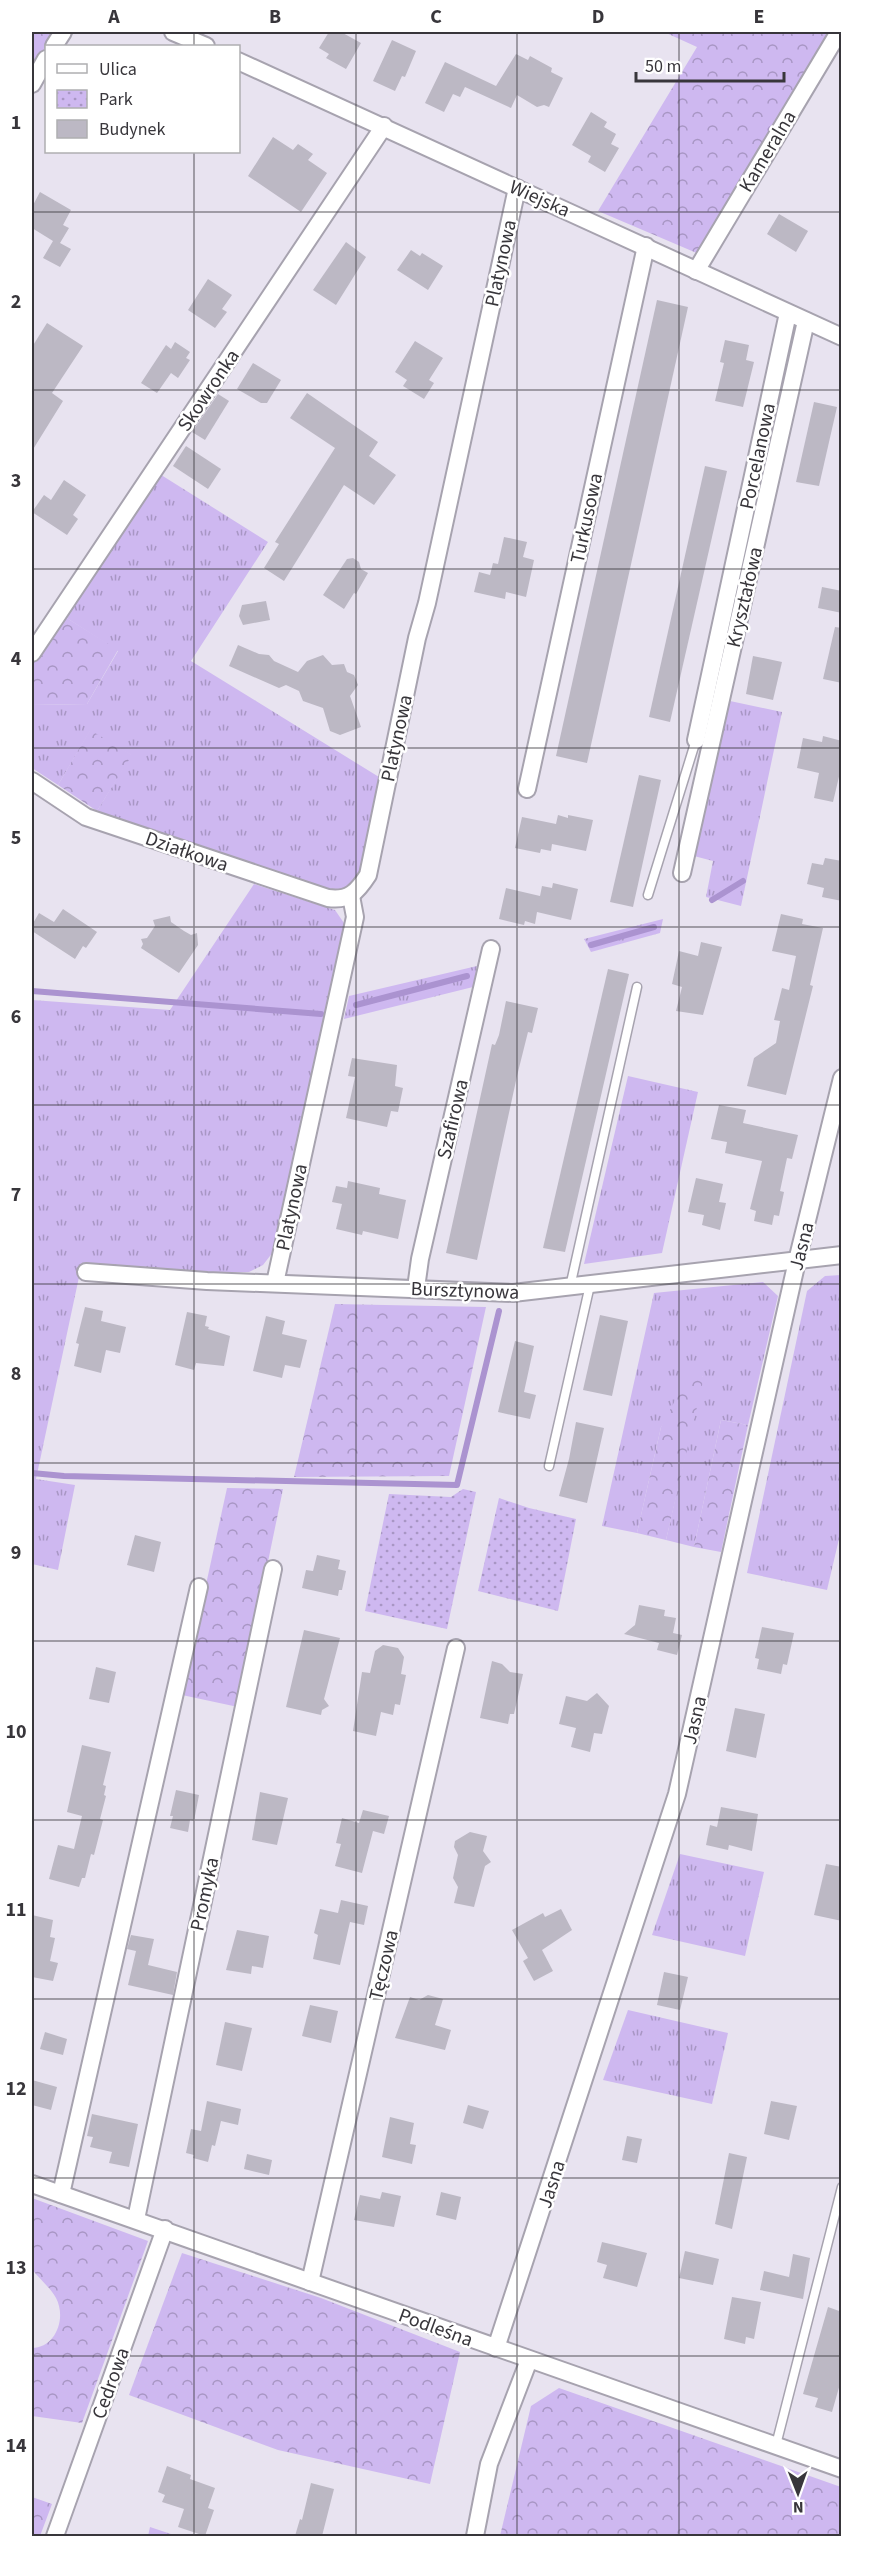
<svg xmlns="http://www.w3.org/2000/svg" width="873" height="2568" font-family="'Source Sans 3',sans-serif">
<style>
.grass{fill:url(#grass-tufts)}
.forest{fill:url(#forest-crowns)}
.park{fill:url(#park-dots)}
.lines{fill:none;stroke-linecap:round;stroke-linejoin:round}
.stream{stroke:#ab93d0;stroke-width:6}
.building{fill:#bcb8c4}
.service-casing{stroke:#a7a3af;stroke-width:11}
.minor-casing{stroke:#a7a3af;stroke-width:20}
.service{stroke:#fff;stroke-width:8}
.minor{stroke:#fff;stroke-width:16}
.grid{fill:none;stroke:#38363b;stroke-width:1.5;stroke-opacity:0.55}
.labels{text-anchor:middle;stroke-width:5;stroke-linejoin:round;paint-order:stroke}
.street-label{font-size:20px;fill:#38363b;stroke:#fff}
.neatline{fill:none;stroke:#38363b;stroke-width:2}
.grid-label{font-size:20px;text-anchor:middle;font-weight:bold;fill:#38363b}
</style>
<defs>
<pattern id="grass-tufts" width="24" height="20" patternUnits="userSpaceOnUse" patternTransform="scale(1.5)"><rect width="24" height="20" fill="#ceb8f0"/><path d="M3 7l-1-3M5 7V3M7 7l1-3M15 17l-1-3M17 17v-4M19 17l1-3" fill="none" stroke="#a896c4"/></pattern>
<pattern id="forest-crowns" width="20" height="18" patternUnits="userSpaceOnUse" patternTransform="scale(1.5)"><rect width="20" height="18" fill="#ceb8f0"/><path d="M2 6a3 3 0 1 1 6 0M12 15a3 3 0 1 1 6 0" fill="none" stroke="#a896c4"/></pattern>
<pattern id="park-dots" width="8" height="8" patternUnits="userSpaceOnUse" patternTransform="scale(1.5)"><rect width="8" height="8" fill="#ceb8f0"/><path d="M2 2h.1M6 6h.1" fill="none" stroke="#a896c4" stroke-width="1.8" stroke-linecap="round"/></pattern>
</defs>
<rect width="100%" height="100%" fill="#e8e3f0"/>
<g class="grass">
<path d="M158 473 268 542 191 661 379 777 360 869C353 887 343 892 325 894L97 811 131 755 90 731 58 785 32 768V705L87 704 118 651 62 615Z"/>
<path d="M730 701 782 712 741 906 706 897 713 861 694 856Z"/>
<path d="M254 884 335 910 346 926 273 1252 263 1265 249 1272 216 1273 82 1263 36 1479 75 1485 58 1570 32 1564V1000L170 1010Z"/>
<path d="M663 919 660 933 591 952 584 939Z"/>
<path d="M477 966 473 987 344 1019 349 996Z"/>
<path d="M628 1076 698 1092 662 1253 584 1264Z"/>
<path d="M841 1275 842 1526 827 1590 747 1573 807 1291 825 1276Z"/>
<path d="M763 1282 778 1296 748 1425 721 1420 694 1547 666 1540 703 1376 661 1427 637 1533 602 1526 654 1293Z"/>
<path d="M680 1854 764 1872 745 1956 652 1935Z"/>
<path d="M628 2010 728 2033 712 2104 603 2080Z"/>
</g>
<g class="forest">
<path d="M32 32H55L32 69Z"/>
<path d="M664 32H831L699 254 598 211 697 47Z"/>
<path d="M62 615 118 650 87 704 32 705V664Z"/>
<path d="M90 730 132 755 97 811 58 785Z"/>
<path d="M335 1304 486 1307 449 1476 294 1477Z"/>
<path d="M695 1374 704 1377 666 1540 637 1533 661 1427 679 1393Z"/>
<path d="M721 1420 748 1425 721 1552 694 1547Z"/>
<path d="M227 1488 283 1489 238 1707 182 1695Z"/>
<path d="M32 2198 148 2241 82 2423 32 2416V2348C55 2348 67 2319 56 2298 50 2287 39 2279 32 2269Z"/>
<path d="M182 2253 321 2298 460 2352 430 2484 278 2450 129 2395Z"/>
<path d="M559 2388 841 2487V2536H500L531 2406Z"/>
<path d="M32 2497 52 2504 40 2536H32Z"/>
<path d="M150 2527 177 2536H148Z"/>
</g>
<g class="park">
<path d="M463 1489 476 1492 447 1629 365 1611 389 1494 451 1497Z"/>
<path d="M499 1498 529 1508 576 1519 558 1611 478 1591Z"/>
</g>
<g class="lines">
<g class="stream">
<path d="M712 900 743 881"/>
<path d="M591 945 654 927"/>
<path d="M32 991 321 1014"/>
<path d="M356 1005 467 976"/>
<path d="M32 1473 64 1476 457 1485 499 1311"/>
</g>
</g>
<g class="building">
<path d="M329 32H341L361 43 346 69 326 58 329 54 319 48Z"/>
<path d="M392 40 416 51 405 77 402 76 395 91 373 81Z"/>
<path d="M516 54 528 60 530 56 552 68 551 72 563 78 549 107 544 105 537 107 517 95 511 108 465 87 460 97 453 94 444 112 425 103 445 62 496 86Z"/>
<path d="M591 112 607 122 604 127 616 134 611 144 619 148 605 172 588 162 591 156 572 145Z"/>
<path d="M273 137 293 150 298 144 313 154 308 160 327 173 301 212 248 176Z"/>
<path d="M40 192 71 210 63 225 69 228 60 243 71 249 60 267 43 258 53 241 32 228V207Z"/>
<path d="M779 214 808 231 796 252 767 234Z"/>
<path d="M346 242 366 257 336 305 313 290Z"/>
<path d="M411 250 420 256 422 253 443 266 428 290 397 270Z"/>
<path d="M208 279 232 295 222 309 227 312 215 328 188 310Z"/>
<path d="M657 300 688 307 587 763 556 756Z"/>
<path d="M47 323 83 346 52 393 63 401 32 451V347Z"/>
<path d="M725 340 749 345 746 360 754 362 743 407 715 401 724 363 720 362Z"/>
<path d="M415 341 443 358 429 380 434 383 424 399 403 386 407 380 395 372Z"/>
<path d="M175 342 190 352 186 358 190 360 178 378 171 373 157 393 141 383 166 345 171 349Z"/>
<path d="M253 363 281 380 267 403H261L237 389Z"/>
<path d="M307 393 378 442 369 456 396 475 374 505 344 485 284 581 264 568 279 544 275 542 335 448 290 418Z"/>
<path d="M218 394 229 401 205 440 192 432Z"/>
<path d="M814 402 837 407 819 486 796 482Z"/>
<path d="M186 446 221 469 208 489 173 466Z"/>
<path d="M705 466 727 471 670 722 649 717Z"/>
<path d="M64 480 86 495 73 515 78 519 67 535 32 512 44 495 51 500Z"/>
<path d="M504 537 527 542 523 557 534 560 526 597 506 592 505 599 474 592 479 572 490 575 493 563 498 564Z"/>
<path d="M353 558 359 562 361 569 368 573 356 594 354 593 344 609 323 595 347 559Z"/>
<path d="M822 587 842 591V613L818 608Z"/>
<path d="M266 601 270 620 243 625 239 616 242 605Z"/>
<path d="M835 627 842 628V683L823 679Z"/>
<path d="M238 645 259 654 269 655 274 661 298 672 307 661 323 655 332 665 344 664 347 672 354 675 358 685 350 696 361 727 340 735 330 731 323 708 303 701 299 691 286 685 279 688 229 666Z"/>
<path d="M753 656 782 662 773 700 746 694Z"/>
<path d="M823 736 842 741V764L833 802 814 798 819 773 797 768 803 738 822 742Z"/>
<path d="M639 775 661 780 633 907 610 902Z"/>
<path d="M558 815 568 818V815L593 820 586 851 552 844 551 851 541 849 540 853 515 848 522 817 556 824Z"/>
<path d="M825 858 842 861V901L822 897 824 888 807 884 812 863 823 865Z"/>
<path d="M553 883 578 889 571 920 537 912 535 924 525 921 524 925 499 919 506 888 540 896 542 886 552 888Z"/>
<path d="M63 909 97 932 86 948 83 946 75 959 32 931V925L39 913 54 922Z"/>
<path d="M781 914 803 919 802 924 823 928 810 985 813 986 786 1095 747 1086 754 1058 776 1043 780 1021 774 1020 782 988 789 990 796 956 772 951Z"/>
<path d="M170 916 171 922 184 931 191 935 197 933 198 945 179 973 141 948 143 944 141 939 147 938 155 926 153 920Z"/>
<path d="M701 942 722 947 703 1015 676 1011 682 987 672 984 679 951 698 956Z"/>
<path d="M608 969 629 974 565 1252 543 1248Z"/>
<path d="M506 1001 538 1008 532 1033 528 1032 517 1076 477 1260 446 1253 492 1044 495 1045 499 1035Z"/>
<path d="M352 1058 397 1065 395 1086 403 1088 398 1112 391 1111 387 1127 346 1118 355 1077 348 1076Z"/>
<path d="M719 1105 746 1110 743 1123 798 1135 792 1159 787 1158 780 1191 784 1192 779 1216 774 1215 772 1225 754 1221 756 1211 750 1209 762 1161 725 1153 727 1142 711 1139Z"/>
<path d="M696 1178 723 1184 719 1202 726 1203 720 1230 702 1225 704 1215 688 1212Z"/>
<path d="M348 1181 380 1188 379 1194 406 1200 398 1239 363 1231 362 1235 336 1229 342 1204 332 1202 336 1186 347 1188Z"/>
<path d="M85 1307 103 1311 101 1321 126 1327 120 1353 106 1350 101 1373 74 1366 79 1344 76 1343Z"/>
<path d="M187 1312 207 1316 205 1326 209 1327 208 1329 230 1336 224 1366 196 1363 194 1370 175 1365Z"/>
<path d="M600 1315 628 1321 612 1396 583 1390Z"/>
<path d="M266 1316 285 1321 282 1334 307 1340 300 1368 285 1365 282 1378 253 1371Z"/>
<path d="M515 1341 534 1346 524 1392 536 1395 530 1419 498 1412Z"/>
<path d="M576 1422 604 1428 587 1503 559 1496 569 1459Z"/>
<path d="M135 1535 161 1542 154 1572 127 1565Z"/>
<path d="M317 1555 340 1560 338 1569 346 1571 342 1590H339L338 1596 302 1588 306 1570 313 1571Z"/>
<path d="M639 1605 665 1610 664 1616 676 1618 673 1633 682 1635 677 1655 657 1650 659 1643 624 1634 635 1625Z"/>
<path d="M762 1627 794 1633 787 1665 783 1664 781 1674 757 1669 759 1659 755 1658Z"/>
<path d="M304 1630 340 1638 324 1699 329 1706 322 1710 321 1715 286 1707Z"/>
<path d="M383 1645 398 1648 404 1657 401 1674 406 1675 400 1705 395 1704 393 1715 381 1712 376 1736 353 1731 362 1672 370 1673 375 1651Z"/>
<path d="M492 1661 502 1664 510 1672 523 1674 514 1714H510L508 1724 480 1718Z"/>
<path d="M96 1667 116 1672 109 1703 89 1699Z"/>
<path d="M597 1693 609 1706 602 1734 594 1733 590 1752 571 1747 576 1728 559 1724 566 1696 587 1701Z"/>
<path d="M735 1708 765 1714 756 1758 726 1751Z"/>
<path d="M82 1745 111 1752 103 1785 106 1786 104 1795 106 1796 100 1819 103 1820 94 1855 91 1854 85 1878H82L79 1887 49 1879 58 1845 74 1849 82 1816 67 1812Z"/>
<path d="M176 1790 199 1795 194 1821 190 1820 188 1832 170 1828 173 1816H170Z"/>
<path d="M260 1792 288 1798 277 1845 252 1840Z"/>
<path d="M721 1807 758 1814 752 1851 729 1845 728 1850 706 1845 710 1825 717 1827Z"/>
<path d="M363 1810 389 1816 384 1834 373 1831 362 1873 335 1866 341 1844 336 1843 342 1818 359 1823Z"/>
<path d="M470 1832 487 1836 483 1851 491 1862 485 1866 474 1907 454 1903 458 1887 453 1878 458 1855 454 1847 455 1841Z"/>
<path d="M826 1864 842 1867V1921L814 1915Z"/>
<path d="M341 1900 368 1906 364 1925 350 1922 340 1965 313 1959 318 1935 314 1933 320 1909 338 1913Z"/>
<path d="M561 1909 572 1930 542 1950 553 1971 534 1981 523 1961 528 1958 512 1930 543 1913 545 1917Z"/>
<path d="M32 1915 53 1920 50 1937 55 1938 50 1961 58 1963 53 1981 32 1977Z"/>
<path d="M237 1930 269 1936 263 1968 252 1966 251 1974 226 1970Z"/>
<path d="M131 1935 154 1939 148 1965 177 1972 173 1995 128 1985 136 1951 127 1949Z"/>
<path d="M664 1972 688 1977 680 2010 657 2005Z"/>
<path d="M428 1995 443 1999 435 2025 451 2030 445 2050 395 2038 410 1997 419 2000Z"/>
<path d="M310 2005 338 2011 331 2043 302 2036Z"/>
<path d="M225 2022 252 2028 242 2071 216 2065Z"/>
<path d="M45 2032 67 2039 63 2055 40 2049Z"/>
<path d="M32 2080 57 2087 51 2110 32 2105Z"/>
<path d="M207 2101 241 2109 238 2125 221 2121 215 2146 212 2145 208 2162 193 2158 194 2155 186 2153 191 2129 201 2131Z"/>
<path d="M771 2101 797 2106 789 2140 764 2134Z"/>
<path d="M468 2105 489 2111 483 2129 463 2123Z"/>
<path d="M92 2114 138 2124 129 2167 109 2163 112 2152 90 2147 93 2137 87 2136Z"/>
<path d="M390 2117 414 2123 410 2144 416 2145 412 2164 382 2157Z"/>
<path d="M627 2136 642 2139 637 2163 622 2160Z"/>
<path d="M729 2153 747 2157 732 2229 715 2224Z"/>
<path d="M247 2154 272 2160 269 2175 244 2169Z"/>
<path d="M382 2192 401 2196 394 2227 354 2220 360 2195 380 2199Z"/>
<path d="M441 2192 461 2197 456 2220 436 2215Z"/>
<path d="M602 2242 647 2253 637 2287 603 2278 607 2265 597 2262Z"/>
<path d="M685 2251 719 2259 713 2285 679 2278Z"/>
<path d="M793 2254 810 2258 803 2299 760 2290 764 2271 789 2277Z"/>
<path d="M732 2297 761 2302 754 2339 746 2337 745 2344 724 2339Z"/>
<path d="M828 2307 842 2312V2377L832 2412 815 2407 818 2398 803 2394Z"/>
<path d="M167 2466 191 2475 190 2479 215 2488 208 2508 214 2510 205 2536 178 2527 184 2509 162 2502 165 2495 158 2492Z"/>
<path d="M311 2483 334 2489 322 2536H295L300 2519 302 2520Z"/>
</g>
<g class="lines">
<defs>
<g id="service">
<path d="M648 895 696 740"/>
<path d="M570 1287 637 987"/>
<path d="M549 1466 590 1285"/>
<path d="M776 2445 842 2187"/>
</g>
<g id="minor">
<path d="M173 32 206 46"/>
<path d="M54 46 63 32"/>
<path d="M238 61 842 337"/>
<path d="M32 84 46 59"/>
<path d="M696 271 839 32"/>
<path d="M32 653 384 126"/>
<path d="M696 740 788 313"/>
<path d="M32 781 86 817 328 898C349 901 357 892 368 875L417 638 427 603 517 188"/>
<path d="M527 789 646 246"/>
<path d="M682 873 806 321"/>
<path d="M86 1272 207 1281 513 1293 842 1255"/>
<path d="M275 1283 355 917 351 896"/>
<path d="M416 1288 420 1259 491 949"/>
<path d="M32 2184 842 2469"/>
<path d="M61 2194 199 1587"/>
<path d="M136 2219 273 1569"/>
<path d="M310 2282 456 1648"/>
<path d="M496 2348 677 1794 797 1261 842 1078"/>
<path d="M55 2536 165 2229"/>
<path d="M475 2536 489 2464 529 2360"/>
</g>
</defs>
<use href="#service" class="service-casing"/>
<use href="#minor" class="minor-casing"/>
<use href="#service" class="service"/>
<use href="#minor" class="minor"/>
</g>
<path class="grid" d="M194 32V46M356 32V2536M517 32V2536M679 32V2536M194 152V2536M32 212H842M32 390H842M32 569H842M32 748H842M32 927H842M32 1105H842M32 1284H842M32 1463H842M32 1641H842M32 1820H842M32 1999H842M32 2178H842M32 2356H842"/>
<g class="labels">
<g class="street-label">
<text transform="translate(767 151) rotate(-59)" y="7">Kameralna</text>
<text transform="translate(540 198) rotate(24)" y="7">Wiejska</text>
<text transform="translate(500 263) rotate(-78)" y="7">Platynowa</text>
<text transform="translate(208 390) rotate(-56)" y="7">Skowronka</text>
<text transform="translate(757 456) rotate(-78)" y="7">Porcelanowa</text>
<text transform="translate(586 518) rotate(-78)" y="7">Turkusowa</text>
<text transform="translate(744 597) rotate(-77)" y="7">Kryształowa</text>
<text transform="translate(396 738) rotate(-78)" y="7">Platynowa</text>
<text transform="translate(187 851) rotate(19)" y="7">Działkowa</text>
<text transform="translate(452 1119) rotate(-77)" y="7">Szafirowa</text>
<text transform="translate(291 1207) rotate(-78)" y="7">Platynowa</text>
<text transform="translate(801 1246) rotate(-76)" y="7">Jasna</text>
<text transform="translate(465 1290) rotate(2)" y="7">Bursztynowa</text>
<text transform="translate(694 1720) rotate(-77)" y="7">Jasna</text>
<text transform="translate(204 1894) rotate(-78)" y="7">Promyka</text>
<text transform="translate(383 1965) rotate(-77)" y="7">Tęczowa</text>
<text transform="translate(551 2184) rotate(-72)" y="7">Jasna</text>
<text transform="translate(436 2327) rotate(20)" y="7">Podleśna</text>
<text transform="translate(110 2383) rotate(-70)" y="7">Cedrowa</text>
</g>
</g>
<rect width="873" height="2568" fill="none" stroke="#ffffff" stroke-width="66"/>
<rect x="45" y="45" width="195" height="108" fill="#ffffff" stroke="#afafb1" stroke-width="1.5"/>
<rect x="57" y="64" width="30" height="9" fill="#ffffff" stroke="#afafb1" stroke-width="1.5"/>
<text x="99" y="75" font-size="18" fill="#38363b">Ulica</text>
<rect x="57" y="90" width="30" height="18" fill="url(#park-dots)" stroke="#afafb1" stroke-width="1.5"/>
<text x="99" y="105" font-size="18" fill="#38363b">Park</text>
<rect x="57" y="120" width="30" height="18" fill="#bcb8c4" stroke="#afafb1" stroke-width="1.5"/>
<text x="99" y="135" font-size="18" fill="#38363b">Budynek</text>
<g transform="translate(798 2493) rotate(179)" stroke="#ffffff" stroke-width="4.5" paint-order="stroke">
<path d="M0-4.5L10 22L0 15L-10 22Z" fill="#38363b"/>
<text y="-9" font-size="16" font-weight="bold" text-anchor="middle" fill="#38363b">N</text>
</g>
<path d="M636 72v9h148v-9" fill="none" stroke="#38363b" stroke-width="3"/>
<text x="645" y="72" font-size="18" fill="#38363b" stroke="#ffffff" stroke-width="4.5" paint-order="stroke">50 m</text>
<rect x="33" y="33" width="807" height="2502" class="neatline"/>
<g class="grid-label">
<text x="114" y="23">A</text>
<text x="275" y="23">B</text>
<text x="436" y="23">C</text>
<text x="598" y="23">D</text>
<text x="759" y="23">E</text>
<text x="16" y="129">1</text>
<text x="16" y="308">2</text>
<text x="16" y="487">3</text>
<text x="16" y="665">4</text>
<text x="16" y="844">5</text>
<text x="16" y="1023">6</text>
<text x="16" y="1201">7</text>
<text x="16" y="1380">8</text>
<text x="16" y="1559">9</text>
<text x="16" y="1738">10</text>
<text x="16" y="1916">11</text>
<text x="16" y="2095">12</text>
<text x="16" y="2274">13</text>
<text x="16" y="2452">14</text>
</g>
</svg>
